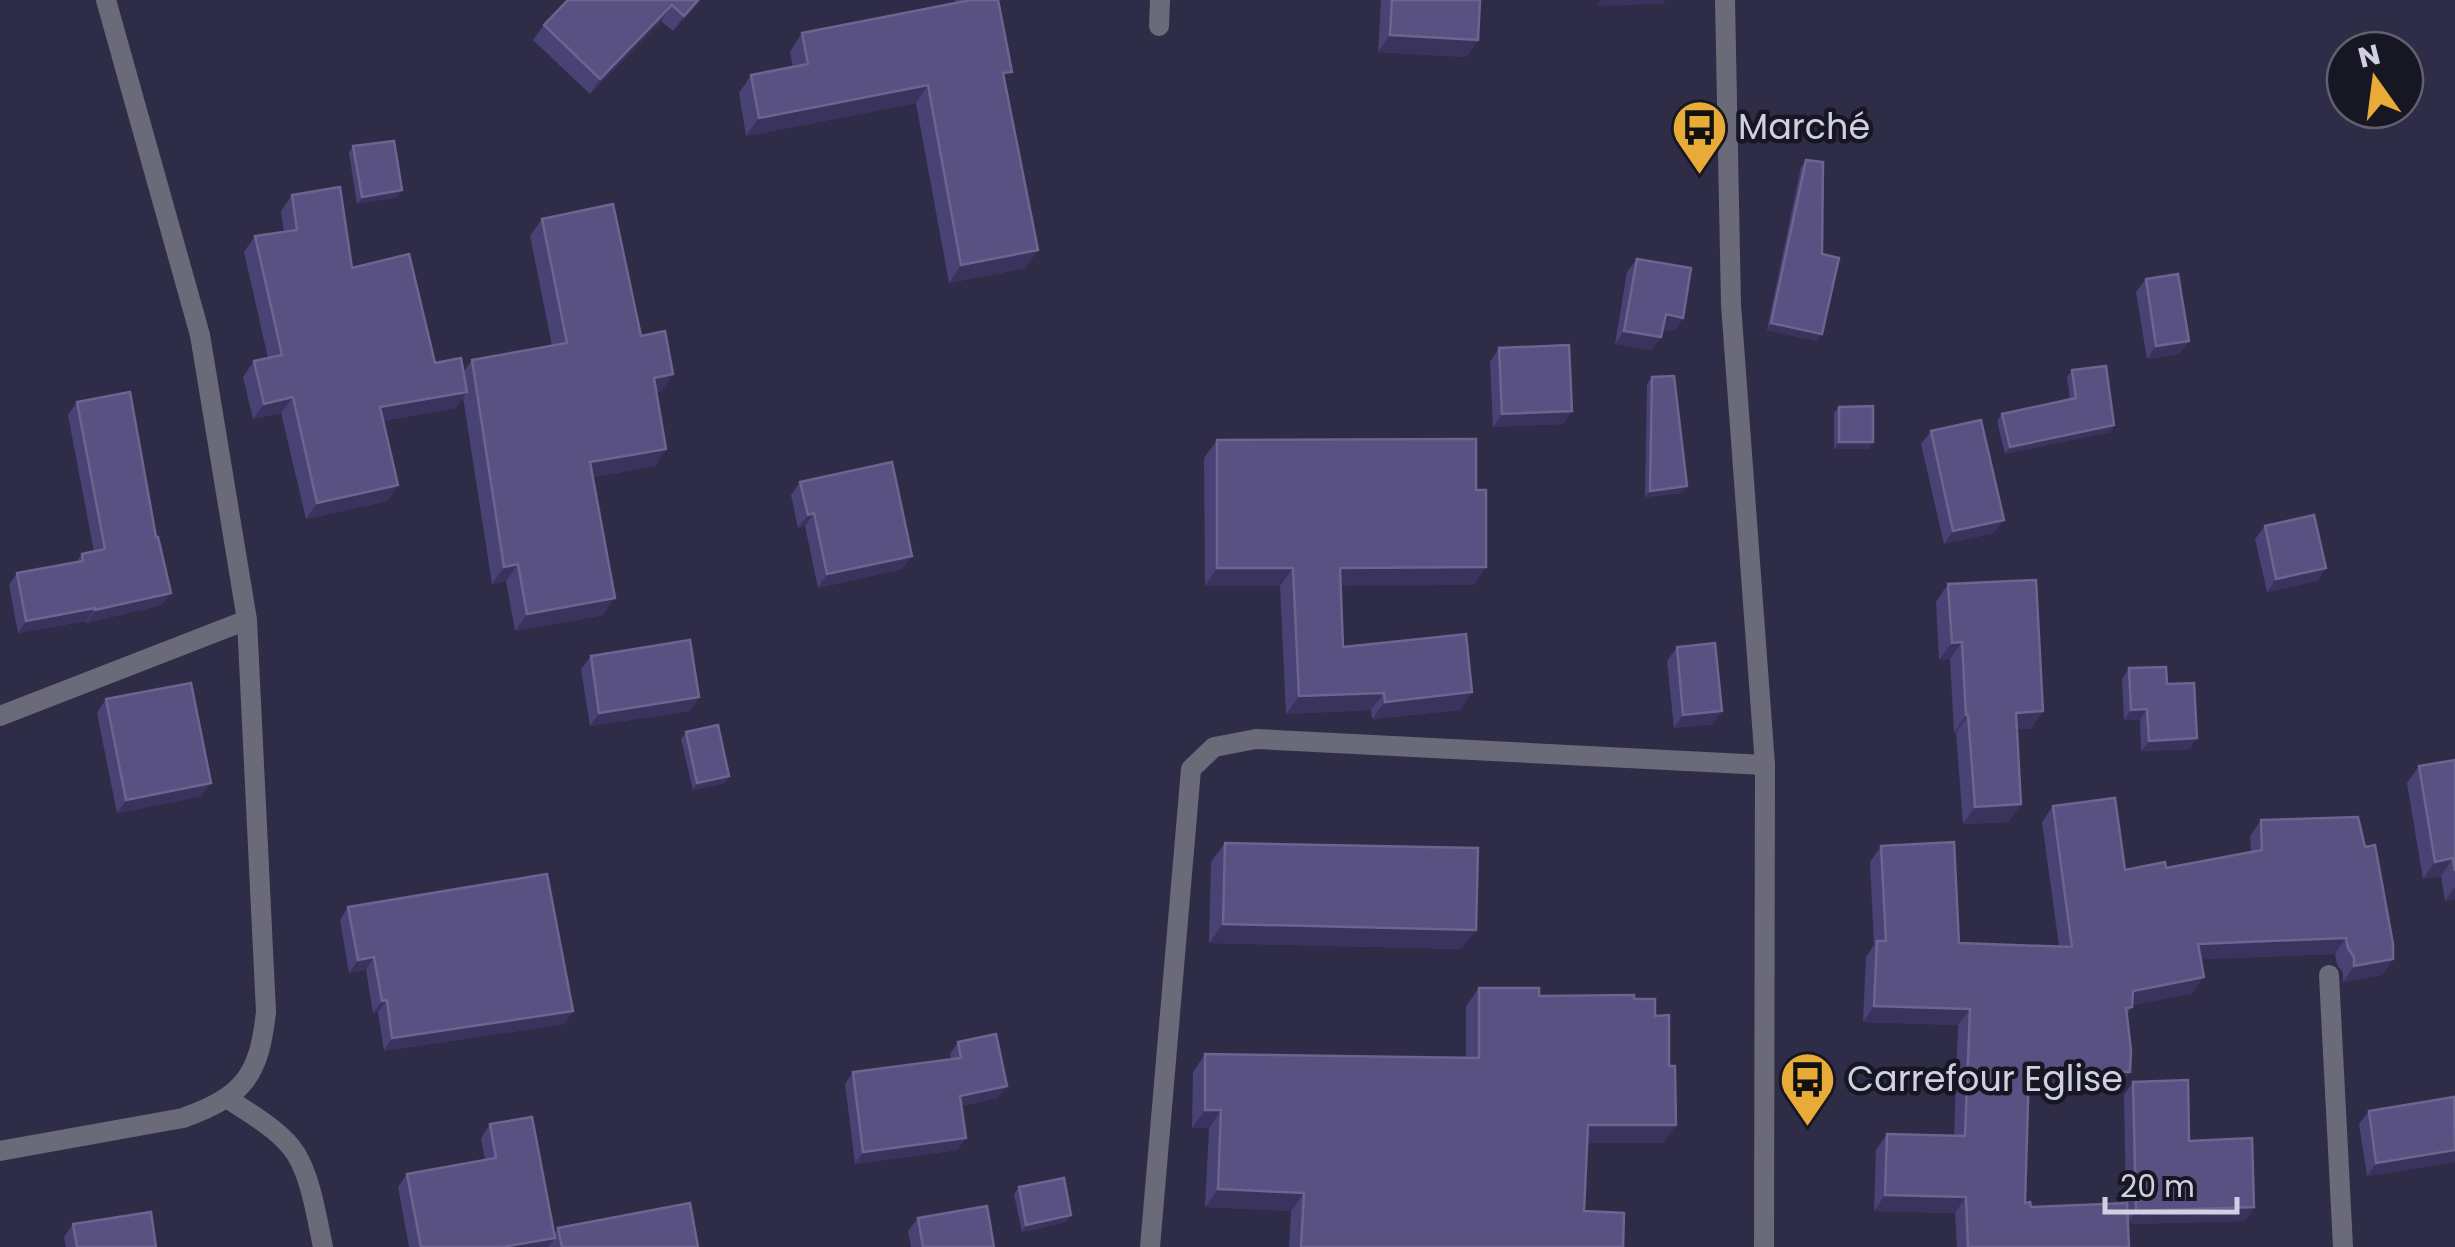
<svg xmlns="http://www.w3.org/2000/svg" width="2455" height="1247" font-family="Poppins,sans-serif">
<style>
.lines{fill:none;stroke-linecap:round;stroke-linejoin:round}
.minor{stroke:#6b6a78;stroke-width:20}
.wall{fill:#494275}
.shaded-wall{fill:#39335e}
.building{fill:#585181;stroke:#6b6590;stroke-width:2.5}
.labels{text-anchor:middle;stroke-width:9;stroke-linejoin:round;paint-order:stroke}
.poi-label{font-size:35px;fill:#d1d0e2;stroke:#171623;text-anchor:start}
</style>
<rect width="100%" height="100%" fill="#2f2c47"/>
<g class="lines">
<g class="minor">
<path d="M1725 0 1731 305 1765 765 1764 1247"/>
<path d="M1159 26 1160 0"/>
<path d="M0 716 247 620"/>
<path d="M2329 975 2343 1247"/>
<path d="M227 1098C250 1114 281 1130 296 1154 311 1178 317 1219 323 1247"/>
<path d="M0 1151 183 1118C244 1096 259 1076 266 1012L247 620 200 335 106 0"/>
<path d="M1150 1247 1191 769 1214 747 1256 739 1765 765"/>
</g>
</g>
<g class="wall">
<path d="M701 0 673 31 661 21 590 94 533 40 544 25Z"/>
<path d="M955 0H998L1005 82 1038 250 1025 268 949 283 916 103 746 136 739 93 751 75 793 67 790 52 802 33 955 3Z"/>
<path d="M1381 0H1480L1478 40 1466 57 1378 52Z"/>
<path d="M353 146 397 197 357 204 349 153Z"/>
<path d="M1806 160 1817 341 1767 330 1801 167Z"/>
<path d="M292 195 435 363 463 372 472 360 552 346 530 236 542 219 673 374 661 391 656 392 666 449 655 466 593 477 603 615 515 631 506 581 492 584 463 397 456 408 383 421 398 485 387 501 306 519 281 413 253 419 243 377 254 361 268 358 244 252 255 236 284 232 281 211Z"/>
<path d="M1637 259 1683 318 1674 331 1663 329 1652 350 1615 344 1627 272Z"/>
<path d="M2146 279 2189 341 2179 354 2147 359 2136 292Z"/>
<path d="M1499 348 1572 411 1563 424 1493 427 1490 362Z"/>
<path d="M2072 370 2114 425 2110 432 2005 454 1997 421 2002 414 2070 399 2067 377Z"/>
<path d="M1652 377 1687 486 1682 493 1645 497 1647 384Z"/>
<path d="M77 402 162 605 86 623V621L18 633 9 585 17 573 76 562 82 554 94 552 68 415Z"/>
<path d="M1839 407 1869 449H1834V413Z"/>
<path d="M1931 431 1994 533 1944 544 1921 444Z"/>
<path d="M1217 440 1474 585H1341L1343 647 1472 692 1460 710 1372 719 1371 710 1286 714 1280 586H1205L1204 458Z"/>
<path d="M800 482 902 569 818 588 805 526 798 528 791 495Z"/>
<path d="M2265 526 2326 568 2317 581 2267 592 2255 539Z"/>
<path d="M1948 584 2043 711 2031 729H2017L2009 822 1963 824 1956 733H1954L1950 659 1939 660 1936 602Z"/>
<path d="M1677 647 1713 724 1674 728 1667 661Z"/>
<path d="M591 656 699 697 690 711 590 726 581 669Z"/>
<path d="M2129 668 2167 684 2190 749 2141 751 2140 720H2124L2122 679Z"/>
<path d="M106 699 202 796 117 813 97 713Z"/>
<path d="M686 732 729 776 725 783 693 790 681 739Z"/>
<path d="M2455 760V899L2445 901 2441 876 2423 879 2407 783 2419 766Z"/>
<path d="M2053 806 2125 870 2166 868 2251 852 2250 836 2261 820 2393 959 2382 975 2343 982V973L2337 964 2335 954 2201 959 2193 993 2132 1005 2127 1015 2119 1088 2029 1085 2025 1203 2031 1207 2126 1203 2124 1095 2133 1082 2254 1207 2245 1221 2128 1224 2129 1247H1957L1955 1213 1874 1211 1876 1150 1887 1134 1954 1136 1958 1025 1863 1022 1866 957 1874 945 1870 862 1881 846 1959 943 2059 946 2042 822Z"/>
<path d="M1225 843 1462 949 1209 943 1211 862Z"/>
<path d="M348 907 573 1011 564 1024 384 1051 378 1012 373 1013 366 970 349 973 340 920Z"/>
<path d="M1479 988 1539 996 1634 999 1655 1016 1669 1066 1676 1125 1663 1143H1587L1584 1211 1623 1247H1289L1291 1211 1205 1207 1209 1128H1192L1193 1072 1205 1054 1466 1058V1006Z"/>
<path d="M958 1042 998 1098 961 1106 966 1138 957 1150 855 1164 845 1084 853 1072 951 1059 950 1054Z"/>
<path d="M2455 1100V1162L2367 1176 2359 1124 2369 1111Z"/>
<path d="M490 1124 554 1234 558 1228 698 1247H409L398 1187 407 1174 485 1160 481 1138Z"/>
<path d="M1019 1187 1066 1222 1022 1232 1014 1194Z"/>
<path d="M918 1218 994 1247H911L908 1231Z"/>
<path d="M73 1224 156 1247H66L64 1237Z"/>
</g>
<g class="shaded-wall">
<path d="M698 0H701L673 31 684 16Z"/>
<path d="M1601 0H1666L1663 4 1597 6Z"/>
<path d="M672 5 661 21 590 94 600 79Z"/>
<path d="M1390 35 1478 40 1466 57 1378 52Z"/>
<path d="M928 85 916 103 746 136 759 118Z"/>
<path d="M402 190 397 197 357 204 362 197Z"/>
<path d="M1038 250 1025 268 949 283 961 265Z"/>
<path d="M1666 314 1683 318 1674 331 1656 328Z"/>
<path d="M1771 323 1822 334 1817 341 1767 330Z"/>
<path d="M1624 331 1661 337 1652 350 1615 344Z"/>
<path d="M2189 341 2179 354 2147 359 2156 346Z"/>
<path d="M673 374 661 391 642 395 654 378Z"/>
<path d="M467 392 456 408 369 423 380 407Z"/>
<path d="M293 397 281 413 253 419 264 404Z"/>
<path d="M1572 411 1563 424 1493 427 1502 414Z"/>
<path d="M2114 425 2110 432 2005 454 2010 447Z"/>
<path d="M1839 442H1873L1869 449H1834Z"/>
<path d="M666 449 655 466 579 479 590 462Z"/>
<path d="M398 485 387 501 306 519 317 503Z"/>
<path d="M1687 486 1682 493 1645 497 1650 491Z"/>
<path d="M814 513 805 526 798 528 808 515Z"/>
<path d="M2004 520 1994 533 1944 544 1953 531Z"/>
<path d="M912 556 902 569 818 588 827 574Z"/>
<path d="M518 564 506 581 492 584 504 567Z"/>
<path d="M1486 567 1474 585 1327 586 1340 568Z"/>
<path d="M1217 568H1293L1280 586H1205Z"/>
<path d="M2326 568 2317 581 2267 592 2276 579Z"/>
<path d="M171 593 162 605 86 623 95 610Z"/>
<path d="M615 598 603 615 515 631 527 614Z"/>
<path d="M95 608 86 621 18 633 26 621Z"/>
<path d="M1962 642 1950 659 1939 660 1952 643Z"/>
<path d="M1472 692 1460 710 1372 719 1385 702Z"/>
<path d="M1384 693 1371 710 1286 714 1299 696Z"/>
<path d="M699 697 690 711 590 726 599 713Z"/>
<path d="M2147 709 2140 720H2124L2131 710Z"/>
<path d="M1722 711 1713 724 1674 728 1683 715Z"/>
<path d="M2043 711 2031 729 2004 730 2016 713Z"/>
<path d="M1966 715H1968L1956 733H1954Z"/>
<path d="M2197 738 2190 749 2141 751 2149 741Z"/>
<path d="M729 776 725 783 693 790 697 783Z"/>
<path d="M211 783 202 796 117 813 126 800Z"/>
<path d="M2021 804 2009 822 1963 824 1975 807Z"/>
<path d="M2453 858 2441 876 2423 879 2435 862Z"/>
<path d="M2455 887V899L2445 901Z"/>
<path d="M1223 924 1476 930 1462 949 1209 943Z"/>
<path d="M2346 938 2335 954 2187 960 2198 944Z"/>
<path d="M374 957 366 970 349 973 358 960Z"/>
<path d="M2393 959 2382 975 2343 982 2354 966Z"/>
<path d="M2204 977 2193 993 2122 1007 2133 991Z"/>
<path d="M387 1000 378 1012 373 1013 382 1001Z"/>
<path d="M1874 1006 1970 1009 1958 1025 1863 1022Z"/>
<path d="M573 1011 564 1024 384 1051 392 1038Z"/>
<path d="M2029 1069 2130 1072 2119 1088 2018 1085Z"/>
<path d="M1007 1086 998 1098 951 1108 960 1096Z"/>
<path d="M1205 1110H1221L1209 1128H1192Z"/>
<path d="M1588 1125H1676L1663 1143H1575Z"/>
<path d="M966 1138 957 1150 855 1164 863 1152Z"/>
<path d="M2455 1150V1162L2367 1176 2376 1163Z"/>
<path d="M1218 1189 1304 1193 1291 1211 1205 1207Z"/>
<path d="M1885 1195 1966 1197 1955 1213 1874 1211Z"/>
<path d="M2254 1207 2245 1221 2127 1224 2136 1211Z"/>
<path d="M1071 1215 1066 1222 1022 1232 1026 1225Z"/>
<path d="M555 1238 548 1247H502Z"/>
</g>
<g class="building">
<path d="M568 0H698L684 16 672 5 600 79 544 25Z"/>
<path d="M971 0H998L1012 72 1003 73 1038 250 961 265 928 85 759 118 751 75 808 64 802 33Z"/>
<path d="M1392 0H1480L1478 40 1390 35Z"/>
<path d="M394 141 402 190 362 197 353 146Z"/>
<path d="M1806 160 1823 162 1822 254 1839 258 1822 334 1771 323Z"/>
<path d="M340 187 352 268 409 254 435 363 461 358 467 392 380 407 398 485 317 503 293 397 264 404 254 361 282 355 255 236 297 230 292 195Z"/>
<path d="M613 204 641 336 665 331 673 374 654 378 666 449 590 462 615 598 527 614 518 564 504 567 472 360 567 343 542 219Z"/>
<path d="M1637 259 1691 268 1683 318 1666 314 1661 337 1624 331Z"/>
<path d="M2178 274 2189 341 2156 346 2146 279Z"/>
<path d="M1569 345 1572 411 1502 414 1499 348Z"/>
<path d="M2106 366 2114 425 2010 447 2002 414 2076 398 2072 370Z"/>
<path d="M1674 376 1687 486 1650 491 1652 377Z"/>
<path d="M130 392 156 537H158L171 593 95 610V608L26 621 17 573 83 561 82 554 105 549 77 402Z"/>
<path d="M1873 406V442H1839V407Z"/>
<path d="M1981 420 2004 520 1953 531 1931 431Z"/>
<path d="M1476 439V490H1486V567L1340 568 1343 647 1466 634 1472 692 1385 702 1384 693 1299 696 1293 568H1217V440Z"/>
<path d="M892 462 912 556 827 574 814 513 808 515 800 482Z"/>
<path d="M2314 515 2326 568 2276 579 2265 526Z"/>
<path d="M2036 580 2043 711 2016 713 2021 804 1975 807 1968 715H1966L1962 642 1952 643 1948 584Z"/>
<path d="M690 640 699 697 599 713 591 656Z"/>
<path d="M1715 643 1722 711 1683 715 1677 647Z"/>
<path d="M2166 667 2167 684 2194 683 2197 738 2149 741 2147 709 2131 710 2129 668Z"/>
<path d="M191 683 211 783 126 800 106 699Z"/>
<path d="M718 725 729 776 697 783 686 732Z"/>
<path d="M2455 760V871L2453 858 2435 862 2419 766Z"/>
<path d="M2115 798 2125 870 2165 862 2166 868 2262 850 2261 820 2358 817 2365 847 2375 845 2393 944V959L2354 966V957L2348 948 2346 938 2198 944 2204 977 2133 991 2132 1007 2126 1008 2131 1050 2130 1072 2029 1069 2025 1203 2030 1202 2031 1207 2127 1203 2129 1247H1968L1966 1197 1885 1195 1887 1134 1965 1136 1970 1009 1874 1006 1877 941H1886L1881 846 1954 842 1959 943 2072 947 2053 806Z"/>
<path d="M1225 843 1478 848 1476 930 1223 924Z"/>
<path d="M547 874 573 1011 392 1038 387 1000 382 1001 374 957 358 960 348 907Z"/>
<path d="M1479 988H1539V996L1634 995V999H1655V1016L1669 1015V1066H1675L1676 1125H1588L1584 1211 1624 1213 1623 1247H1301L1304 1193 1218 1189 1221 1110H1205V1054L1479 1058Z"/>
<path d="M996 1034 1007 1086 960 1096 966 1138 863 1152 853 1072 961 1058 958 1042Z"/>
<path d="M2188 1080 2189 1141 2252 1138 2254 1207 2136 1211 2133 1082Z"/>
<path d="M2454 1097 2455 1150 2376 1163 2369 1111Z"/>
<path d="M532 1117 555 1238 502 1247H421L407 1174 496 1158 490 1124Z"/>
<path d="M1064 1178 1071 1215 1026 1225 1019 1187Z"/>
<path d="M690 1203 698 1247H562L558 1228Z"/>
<path d="M987 1206 994 1247H923L918 1218Z"/>
<path d="M151 1212 156 1247H77L73 1224Z"/>
</g>
<defs>
<symbol id="bus-pin" viewBox="-11 -11 22 30"><path d="M0 17L-7.5 6A9.5 9.5 0 1 1 7.5 6Z" fill="#e9ab38" stroke="#171623"/><path d="M-5-6H5V4H4V6H2V4H-2V6H-4V4H-5ZM-3.5-4V0h7V-4ZM-3.5 1.2v1.5H-2V1.2ZM2 1.2v1.5H3.5V1.2Z" fill="#111"/></symbol>
</defs>
<g fill-rule="evenodd">
<use href="#bus-pin" x="1668" y="96" width="63" height="86"/>
<use href="#bus-pin" x="1776" y="1048" width="63" height="86"/>
</g>
<g class="labels">
<g class="poi-label">
<text x="1738" y="139">Marché</text>
<text x="1847" y="1091">Carrefour Eglise</text>
</g>
</g>
<g transform="translate(2375 80) rotate(346)"><circle r="48" fill="#171623" stroke="#61606f" stroke-width="2.5"/>
<path d="M0-8L18 38L0 25L-18 38Z" fill="#e9ab38"/>
<text y="-15" font-size="28" font-weight="bold" text-anchor="middle" fill="#d1d0e2">N</text>
</g>
<path d="M2105 1197v15h132v-15" fill="none" stroke="#d1d0e2" stroke-width="5"/>
<text x="2120" y="1197" font-size="30" fill="#d1d0e2" stroke="#171623" stroke-width="8" paint-order="stroke">20 m</text>
</svg>
